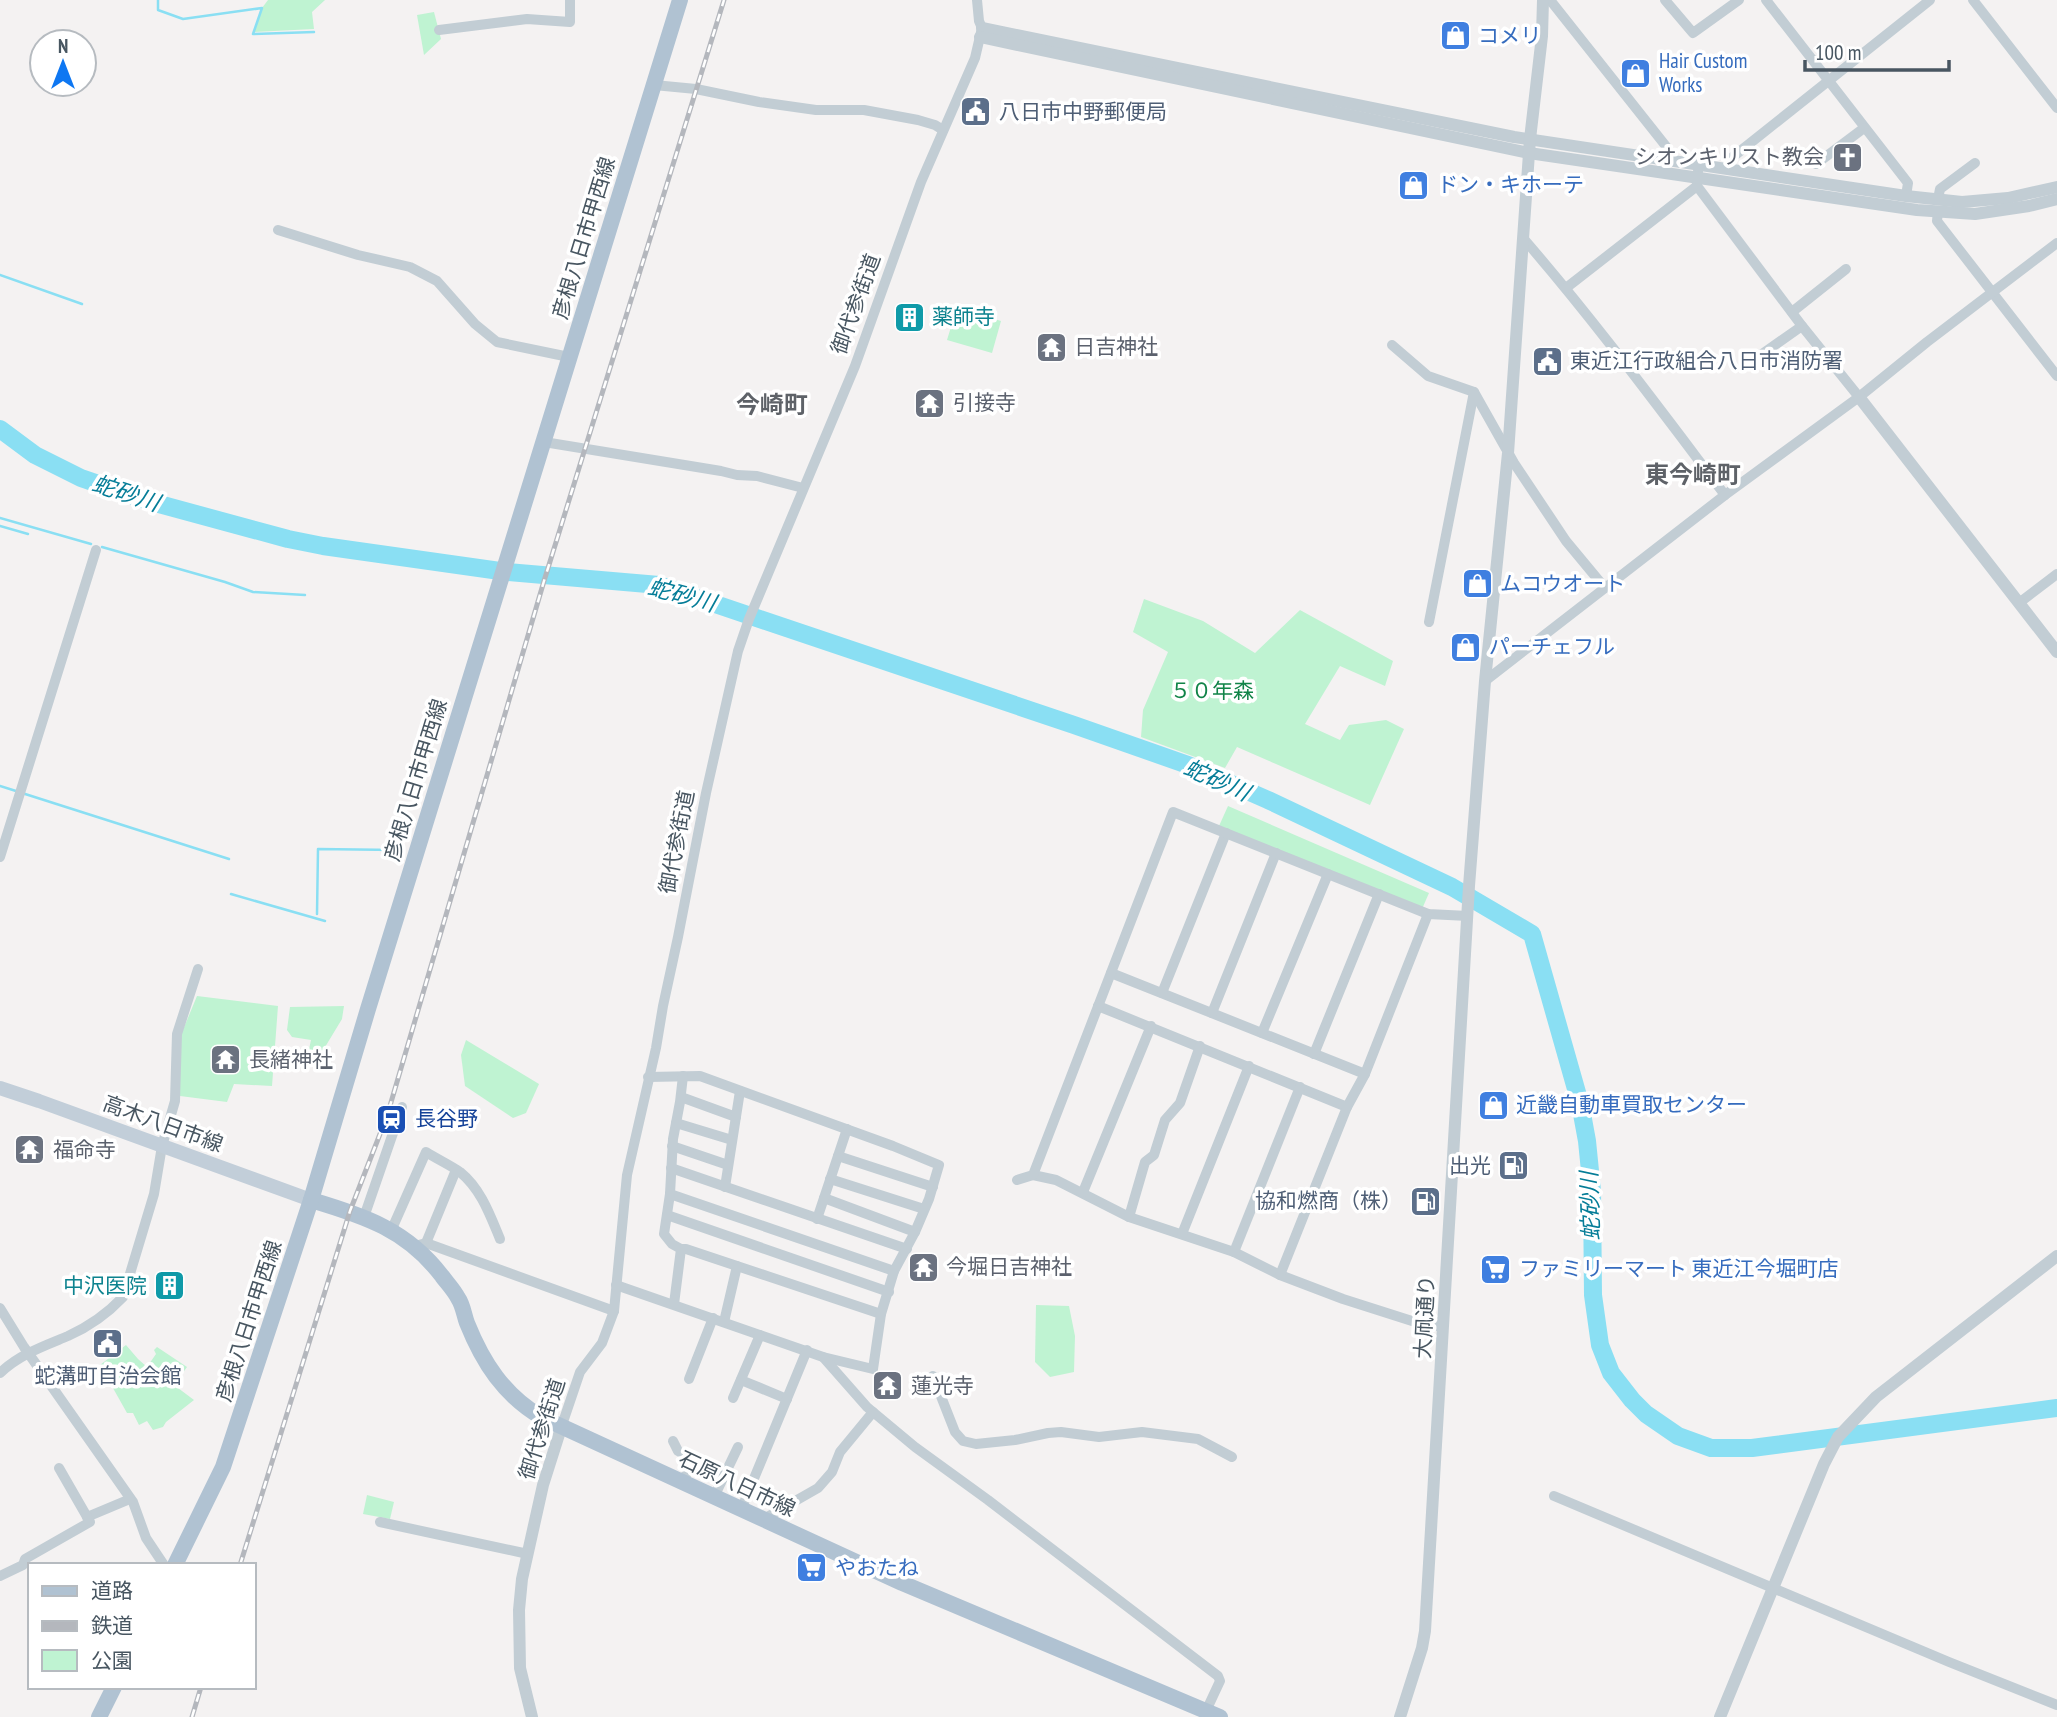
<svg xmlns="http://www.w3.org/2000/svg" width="2057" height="1717" font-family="'PT Sans Narrow','Noto Sans JP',sans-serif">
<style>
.green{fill:#bff3d2}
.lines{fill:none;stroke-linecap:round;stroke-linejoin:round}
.stream{stroke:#8adff3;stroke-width:2.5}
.river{stroke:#8adff3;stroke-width:18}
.minor{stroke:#c2cdd4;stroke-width:10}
.tertiary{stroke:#c2cdd4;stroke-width:12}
.secondary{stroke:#c2ced9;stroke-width:14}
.primary{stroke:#b0c2d2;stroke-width:16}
.rail-casing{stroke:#b4b7bd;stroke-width:5}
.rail{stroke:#fff;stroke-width:2.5;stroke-dasharray:8;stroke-linecap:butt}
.labels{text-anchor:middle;stroke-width:7;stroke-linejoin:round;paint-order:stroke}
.shop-label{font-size:21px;fill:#366cbe;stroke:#fff;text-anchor:start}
.service-label{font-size:21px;fill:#4e5e75;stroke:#fff;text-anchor:start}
.worship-label{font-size:21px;fill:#5b616d;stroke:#fff;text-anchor:start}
.street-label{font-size:21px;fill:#485661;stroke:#fff}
.culture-label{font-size:21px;fill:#0d838f;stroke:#fff;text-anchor:start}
.park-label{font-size:21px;fill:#118448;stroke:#fff}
.transit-label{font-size:21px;fill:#164399;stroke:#fff;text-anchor:start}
.water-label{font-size:23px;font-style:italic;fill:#057d98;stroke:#fff}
.quarter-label{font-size:24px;font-weight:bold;fill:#5e6268;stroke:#fff}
</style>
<rect width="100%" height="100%" fill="#f4f2f2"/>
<g class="green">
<path d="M268 0H325L312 12 314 29 254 32 262 8Z"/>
<path d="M434 12 441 39 424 55 417 15Z"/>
<path d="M949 305 1001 321 992 353 947 340 951 327 943 324Z"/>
<path d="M1144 599 1203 621 1255 653 1300 610 1393 661 1385 686 1340 666 1305 724 1340 740 1349 725 1386 720 1404 729 1370 805 1237 747 1225 768 1141 737 1143 710 1168 652 1133 632Z"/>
<path d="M1228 806 1429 893 1422 909 1219 826Z"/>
<path d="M197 996 278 1006 272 1086 234 1084 227 1102 180 1096V1037Z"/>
<path d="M344 1006 342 1019 319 1057 308 1054 311 1040 292 1037 287 1030 290 1007Z"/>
<path d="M466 1040 539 1084 526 1113 513 1118 465 1086 461 1055Z"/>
<path d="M1036 1305 1069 1306 1075 1336 1074 1372 1050 1377 1035 1362Z"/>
<path d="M126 1345 138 1359 147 1367 156 1354 154 1350 157 1347 187 1367 174 1385 194 1400 166 1422 163 1427 153 1430 147 1421 139 1425 133 1413H127L100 1365Z"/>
<path d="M367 1495 394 1502 390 1519 363 1514Z"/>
</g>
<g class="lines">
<g class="stream">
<path d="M158 0V10L183 19 262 8 253 34 314 32"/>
<path d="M0 275 82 304"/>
<path d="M0 518 91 544"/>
<path d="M0 526 28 534"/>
<path d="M102 547 225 582 253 592 305 595"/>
<path d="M0 786 16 791"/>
<path d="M22 793 229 859"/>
<path d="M231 894 325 921"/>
<path d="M317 914 318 849 396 850"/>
</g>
<path class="river" d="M0 429 35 455 81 478 148 501 288 539 323 546 507 572 659 585 1074 725 1188 765 1268 800 1452 887 1532 934 1580 1103 1587 1141 1592 1191 1593 1295 1600 1345 1611 1373 1632 1400 1646 1414 1678 1436 1711 1448H1752L2057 1408"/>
<g class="minor">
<path d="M1550 0 1669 150"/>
<path d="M1665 0 1693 33 1739 0"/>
<path d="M1766 0 1908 183 1906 196"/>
<path d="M1973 0 2057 108"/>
<path d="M439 30 527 19 570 22V0"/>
<path d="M654 85 696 89 759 102 816 110H864L918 120 935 125 943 130"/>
<path d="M1816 164 1864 128"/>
<path d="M1728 169 1729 160 1930 0"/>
<path d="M1698 171 1697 186 1802 326 1859 397"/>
<path d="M1938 199 1940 189 1975 163"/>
<path d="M1938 211 1937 221 2057 376"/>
<path d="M278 230 358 255 410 267 437 281 475 324 497 342 569 357"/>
<path d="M1523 238C1594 320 1659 408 1725 495"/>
<path d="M1566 288 1697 186"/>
<path d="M1792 312 1846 269"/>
<path d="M1392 345 1428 376 1474 392 1514 463 1566 541 1605 588"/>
<path d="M1762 354 1802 326"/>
<path d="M544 442 721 471 737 475 757 476 803 488"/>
<path d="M2019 603 2057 574"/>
<path d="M1429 622 1474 392"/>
<path d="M1485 681 1725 495 1859 397 1927 342 2057 243"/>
<path d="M0 857 96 550"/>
<path d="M1111 973 1365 1074"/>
<path d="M1162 993 1226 833"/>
<path d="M1098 1006 1347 1107"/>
<path d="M1212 1013 1276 853"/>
<path d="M1262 1033 1328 874"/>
<path d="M1314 1054 1379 894"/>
<path d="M681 1097 736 1117"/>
<path d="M676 1123 732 1140"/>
<path d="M672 1146 728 1165"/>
<path d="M838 1156 933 1187"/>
<path d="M671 1168 907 1249"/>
<path d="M1033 1175 1056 1180 1129 1217 1234 1252 1280 1275 1343 1299 1412 1321 1443 1327"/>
<path d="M830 1179 924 1209"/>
<path d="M1017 1180 1033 1175 1173 812 1428 914 1468 916"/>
<path d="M725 1187 740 1091"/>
<path d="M1083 1192 1151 1026"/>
<path d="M670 1194 894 1271"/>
<path d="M824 1198 915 1232"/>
<path d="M667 1215 889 1292"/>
<path d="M364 1217 402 1107"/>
<path d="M1129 1217 1145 1162 1154 1155 1165 1120 1180 1103 1200 1046"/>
<path d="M817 1219 847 1129"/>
<path d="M391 1231 426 1152C437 1159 450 1165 460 1172 481 1189 490 1215 500 1239"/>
<path d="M1182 1234 1249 1066"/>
<path d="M426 1243 456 1170"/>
<path d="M415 1246 426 1243 614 1311"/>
<path d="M681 1249H686L881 1314"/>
<path d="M1234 1252 1300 1087"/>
<path d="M1280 1275 1347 1107 1365 1074 1428 914"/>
<path d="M616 1285 823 1357 873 1369 881 1314 894 1271 915 1232 929 1199 939 1165 893 1146 700 1076 648 1077"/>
<path d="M674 1304 681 1249 672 1244 664 1234 670 1194 673 1139 680 1102 683 1076"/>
<path d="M0 1308 24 1347 133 1502 146 1538 164 1565"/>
<path d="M724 1322 737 1266"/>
<path d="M823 1357 867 1407 915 1447 988 1500 1218 1676 1220 1681 1206 1711"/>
<path d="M0 1373C20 1354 44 1346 68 1336 88 1327 108 1313 123 1297L154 1194 162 1146 175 1101 177 1034 198 969"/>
<path d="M933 1376 955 1432 963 1441 976 1444 1015 1440 1048 1433 1061 1432 1099 1437 1142 1432 1198 1439 1232 1457"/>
<path d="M689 1379 713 1318"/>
<path d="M741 1380 787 1399"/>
<path d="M733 1398 760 1335"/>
<path d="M562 1425 580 1372 602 1343 614 1311 627 1175 656 1048 663 1006 678 937 706 793 738 651 749 619 855 366 921 182 975 58 982 28 979 21 977 0"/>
<path d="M673 1441 678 1451 694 1460 682 1482"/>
<path d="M1554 1496 1949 1662 2057 1705"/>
<path d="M714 1497 738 1447"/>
<path d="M741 1510 807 1350"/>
<path d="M87 1517 130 1499"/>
<path d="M762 1520 818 1488 832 1472 840 1452 873 1412"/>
<path d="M380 1522 528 1554"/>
<path d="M0 1576 23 1565 25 1559 90 1522 59 1468"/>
</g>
<g class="tertiary">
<path d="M982 28 1514 137 1906 196 1962 202 2008 198 2057 187"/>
<path d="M980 37 1529 153 1917 210 1975 214 2029 206 2057 199"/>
<path d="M1859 397 2057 652"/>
<path d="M532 1717 520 1668 519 1610 522 1579 543 1485 562 1425"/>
<path d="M1400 1717 1422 1648 1425 1631 1469 886 1485 681 1508 453 1530 139 1542 36 1543 0"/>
<path d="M1720 1717 1824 1464 1838 1437 1876 1397 2057 1256"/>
</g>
<path class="secondary" d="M0 1088 39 1101 311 1200"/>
<g class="primary">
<path d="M311 1200C365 1216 407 1230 442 1276 447 1283 454 1290 458 1298 463 1305 464 1315 467 1323 483 1363 504 1395 541 1417L902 1583 1220 1717"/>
<path d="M175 1565 223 1467 311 1200 368 1009 680 0"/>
<path d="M99 1717 114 1687"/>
</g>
<defs>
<g id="rail">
<path d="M240 1565 350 1211 387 1116 544 581 724 0"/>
<path d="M192 1717 201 1687"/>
</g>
</defs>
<use href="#rail" class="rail-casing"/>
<use href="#rail" class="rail"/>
</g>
<defs>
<symbol id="shop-square" viewBox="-11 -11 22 22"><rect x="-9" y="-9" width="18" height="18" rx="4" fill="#3f7fe0" stroke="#fff"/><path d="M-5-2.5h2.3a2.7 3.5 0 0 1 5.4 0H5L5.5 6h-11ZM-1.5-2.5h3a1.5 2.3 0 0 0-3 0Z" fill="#fff"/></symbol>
<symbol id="civic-square" viewBox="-11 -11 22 22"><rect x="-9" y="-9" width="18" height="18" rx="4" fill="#5c6f8a" stroke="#fff"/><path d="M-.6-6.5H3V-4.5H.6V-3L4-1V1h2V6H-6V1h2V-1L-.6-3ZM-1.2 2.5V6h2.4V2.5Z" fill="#fff"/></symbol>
<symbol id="church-square" viewBox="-11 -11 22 22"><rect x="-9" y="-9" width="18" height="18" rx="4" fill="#6b7280" stroke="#fff"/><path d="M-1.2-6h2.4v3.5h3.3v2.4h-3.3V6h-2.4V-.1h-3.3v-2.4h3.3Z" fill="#fff"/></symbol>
<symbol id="building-square" viewBox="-11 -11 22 22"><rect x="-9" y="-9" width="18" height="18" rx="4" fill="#0f9aa8" stroke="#fff"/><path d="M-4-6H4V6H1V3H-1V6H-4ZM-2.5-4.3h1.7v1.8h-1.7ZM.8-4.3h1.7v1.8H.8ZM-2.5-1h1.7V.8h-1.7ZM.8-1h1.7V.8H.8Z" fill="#fff"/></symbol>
<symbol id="temple-square" viewBox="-11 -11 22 22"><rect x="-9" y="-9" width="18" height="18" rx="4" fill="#6b7280" stroke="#fff"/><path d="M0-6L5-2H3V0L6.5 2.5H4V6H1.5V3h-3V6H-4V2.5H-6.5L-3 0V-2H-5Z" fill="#fff"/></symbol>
<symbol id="station-square" viewBox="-11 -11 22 22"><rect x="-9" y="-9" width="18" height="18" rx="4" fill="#1a4fb4" stroke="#fff"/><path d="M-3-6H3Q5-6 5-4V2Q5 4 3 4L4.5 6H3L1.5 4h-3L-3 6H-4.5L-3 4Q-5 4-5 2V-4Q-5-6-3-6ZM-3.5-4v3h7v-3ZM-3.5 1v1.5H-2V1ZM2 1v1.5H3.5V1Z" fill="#fff"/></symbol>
<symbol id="fuel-square" viewBox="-11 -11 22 22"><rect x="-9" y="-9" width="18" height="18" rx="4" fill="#5c6f8a" stroke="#fff"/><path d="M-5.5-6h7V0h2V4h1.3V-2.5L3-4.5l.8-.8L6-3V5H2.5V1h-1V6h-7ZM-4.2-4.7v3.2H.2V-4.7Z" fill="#fff"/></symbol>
<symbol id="supermarket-square" viewBox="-11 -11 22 22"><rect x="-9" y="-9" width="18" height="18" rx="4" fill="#3f7fe0" stroke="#fff"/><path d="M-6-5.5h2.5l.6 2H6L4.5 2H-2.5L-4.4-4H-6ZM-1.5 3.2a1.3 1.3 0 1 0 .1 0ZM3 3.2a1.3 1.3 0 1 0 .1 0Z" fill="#fff"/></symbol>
</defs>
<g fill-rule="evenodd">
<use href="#shop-square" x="1438" y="18" width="35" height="35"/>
<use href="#shop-square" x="1618" y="56" width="35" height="35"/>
<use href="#civic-square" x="958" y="94" width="35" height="35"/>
<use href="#church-square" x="1830" y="140" width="35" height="35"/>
<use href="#shop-square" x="1396" y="168" width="35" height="35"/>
<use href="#building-square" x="892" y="300" width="35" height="35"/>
<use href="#temple-square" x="1034" y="330" width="35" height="35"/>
<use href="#civic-square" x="1530" y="344" width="35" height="35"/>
<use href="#temple-square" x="912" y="386" width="35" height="35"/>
<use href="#shop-square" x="1460" y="566" width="35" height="35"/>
<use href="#shop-square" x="1448" y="630" width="35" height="35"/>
<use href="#temple-square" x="208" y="1042" width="35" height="35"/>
<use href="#shop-square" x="1476" y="1088" width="35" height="35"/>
<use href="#station-square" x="374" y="1102" width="35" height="35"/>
<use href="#temple-square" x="12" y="1132" width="35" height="35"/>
<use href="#fuel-square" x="1496" y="1148" width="35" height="35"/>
<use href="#fuel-square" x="1408" y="1184" width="35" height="35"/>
<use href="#temple-square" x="906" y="1250" width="35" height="35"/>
<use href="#supermarket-square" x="1478" y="1252" width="35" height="35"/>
<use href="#building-square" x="152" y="1268" width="35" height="35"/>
<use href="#civic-square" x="90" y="1326" width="35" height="35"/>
<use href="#temple-square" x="870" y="1368" width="35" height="35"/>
<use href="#supermarket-square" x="794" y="1550" width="35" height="35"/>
</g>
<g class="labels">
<g class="shop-label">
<text x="1478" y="43">コメリ</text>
<text x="1659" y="68">Hair Custom<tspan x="1659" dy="24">Works</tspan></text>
<text x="1437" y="192">ドン・キホーテ</text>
<text x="1500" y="591">ムコウオート</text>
<text x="1489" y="654">パーチェフル</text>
<text x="1516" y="1112">近畿自動車買取センター</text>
<text x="1519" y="1276">ファミリーマート 東近江今堀町店</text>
<text x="835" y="1575">やおたね</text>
</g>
<g class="service-label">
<text x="999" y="119">八日市中野郵便局</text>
<text x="1570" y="368">東近江行政組合八日市消防署</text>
<text x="1491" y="1173" text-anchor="end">出光</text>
<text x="1402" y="1208" text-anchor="end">協和燃商（株）</text>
<text x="108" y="1383" text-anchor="middle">蛇溝町自治会館</text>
</g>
<g class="worship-label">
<text x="1824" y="164" text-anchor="end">シオンキリスト教会</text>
<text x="1074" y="354">日吉神社</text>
<text x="953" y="410">引接寺</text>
<text x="249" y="1067">長緒神社</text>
<text x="53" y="1157">福命寺</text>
<text x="946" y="1274">今堀日吉神社</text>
<text x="911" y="1393">蓮光寺</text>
</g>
<g class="street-label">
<text transform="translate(584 238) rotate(-73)" y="7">彦根八日市甲西線</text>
<text transform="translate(856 304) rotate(-70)" y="7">御代参街道</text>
<text transform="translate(416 780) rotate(-73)" y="7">彦根八日市甲西線</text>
<text transform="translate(677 842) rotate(-79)" y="7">御代参街道</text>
<text transform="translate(163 1124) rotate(20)" y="7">高木八日市線</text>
<text transform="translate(1425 1317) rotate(-87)" y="7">大凧通り</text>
<text transform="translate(249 1321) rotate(-72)" y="7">彦根八日市甲西線</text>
<text transform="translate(542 1429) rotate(-72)" y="7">御代参街道</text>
<text transform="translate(737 1484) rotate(25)" y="7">石原八日市線</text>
</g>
<g class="culture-label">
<text x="932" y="324">薬師寺</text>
<text x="147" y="1293" text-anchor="end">中沢医院</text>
</g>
<g class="park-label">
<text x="1212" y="698">５０年森</text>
</g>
<g class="transit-label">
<text x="415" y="1126">長谷野</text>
</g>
<g class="water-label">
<text transform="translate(126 493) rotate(18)" y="8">蛇砂川</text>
<text transform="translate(682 595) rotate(15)" y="8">蛇砂川</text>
<text transform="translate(1217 780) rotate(24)" y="8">蛇砂川</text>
<text transform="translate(1590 1206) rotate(-92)" y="8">蛇砂川</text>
</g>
<g class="quarter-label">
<text x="772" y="413">今崎町</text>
<text x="1693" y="483">東今崎町</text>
</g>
</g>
<rect x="28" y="1563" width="228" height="126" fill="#ffffff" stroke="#b6bbc0" stroke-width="2"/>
<rect x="42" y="1586" width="35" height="10" fill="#b0c2d2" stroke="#b6bbc0" stroke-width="2"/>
<text x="91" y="1598" font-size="21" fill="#485661">道路</text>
<rect x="42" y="1621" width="35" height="10" fill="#b4b7bd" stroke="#b6bbc0" stroke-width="2"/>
<text x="91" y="1633" font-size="21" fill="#485661">鉄道</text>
<rect x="42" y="1650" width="35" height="21" fill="#bff3d2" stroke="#b6bbc0" stroke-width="2"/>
<text x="91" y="1668" font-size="21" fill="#485661">公園</text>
<g transform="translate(63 63)"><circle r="33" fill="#ffffff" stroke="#b6bbc0" stroke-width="2"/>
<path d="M0-5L12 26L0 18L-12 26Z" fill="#0e77f2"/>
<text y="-10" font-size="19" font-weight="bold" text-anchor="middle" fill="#485661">N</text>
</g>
<path d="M1805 60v10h144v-10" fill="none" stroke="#485661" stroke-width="3.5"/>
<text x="1815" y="60" font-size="21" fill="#485661" stroke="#ffffff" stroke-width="5" paint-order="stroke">100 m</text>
</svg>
